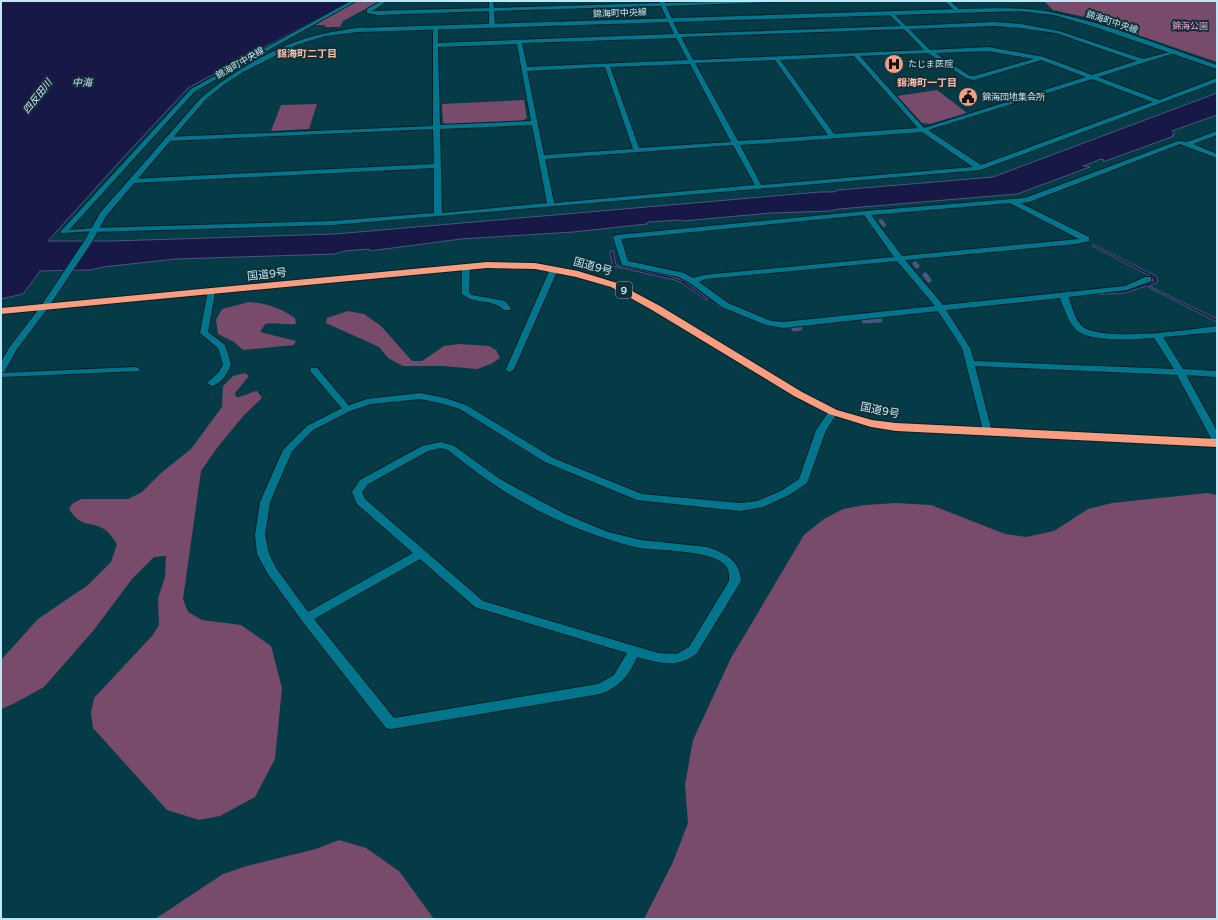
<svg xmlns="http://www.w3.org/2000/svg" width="1218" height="920" font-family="'Varela Round','Noto Sans JP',sans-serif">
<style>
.green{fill:#794b6b}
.water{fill:#181847;stroke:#4a567b}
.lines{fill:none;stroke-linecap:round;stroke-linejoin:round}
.stream-far1{stroke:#4a567b;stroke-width:4}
.stream{stroke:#4a567b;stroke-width:5}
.lane-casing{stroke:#032027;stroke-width:2}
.street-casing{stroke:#032027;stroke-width:2}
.secondary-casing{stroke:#032027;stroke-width:2}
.highway-casing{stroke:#032027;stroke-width:2}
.lane{fill:#00758c;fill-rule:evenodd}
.street{fill:#00758c;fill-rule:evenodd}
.secondary{fill:#00758c;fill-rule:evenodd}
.highway{fill:#f89d80;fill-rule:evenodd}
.labels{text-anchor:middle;stroke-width:4;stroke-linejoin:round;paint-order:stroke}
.far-street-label{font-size:9px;fill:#bee8f5;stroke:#122f37}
.far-park-label{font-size:9px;fill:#f3a4db;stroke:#122f37}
.far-poi-label{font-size:9px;fill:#bee8f5;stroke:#122f37;text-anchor:start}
.far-neighbourhood-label{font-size:10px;font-weight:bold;fill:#febea9;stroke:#122f37}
.far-water-label{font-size:10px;font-style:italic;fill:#d7ddfe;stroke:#122f37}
.shield{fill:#122f37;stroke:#8ab0bc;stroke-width:1}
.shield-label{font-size:10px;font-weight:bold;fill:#bee8f5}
.street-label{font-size:11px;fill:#bee8f5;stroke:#122f37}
</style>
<rect width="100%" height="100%" fill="#043b47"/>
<g class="green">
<path d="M357 1H380L343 21 340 27H325V25H312Z"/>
<path d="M1044 1H1217V62L1085 17 1053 10Z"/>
<path d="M937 90 967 113 930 124 922 123 897 96Z"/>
<path d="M524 100 527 118 522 121 449 125 443 123 442 104Z"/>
<path d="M317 104 309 129 271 131 281 105Z"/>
<path d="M249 302C266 303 281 308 295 318L296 324C285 325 276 322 265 324L260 332 296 341 294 345 243 350 234 342 218 334 216 320 222 309Z"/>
<path d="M348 311 364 314 381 326 412 361H422L444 346 459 344 489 346 496 350 500 358 491 364 477 369 443 366H403L388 358 379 347 326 323 327 318Z"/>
<path d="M245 373 249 376 235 393 236 397C244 397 249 392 257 391L262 398 244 415 217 448 201 471 183 599 188 612 202 620 241 625 271 646 282 688 275 759 255 797 220 816 199 820 167 810 93 728 91 713 94 698 152 636 159 625 158 598 165 577 166 556 154 557 132 579 93 631 44 687 15 703 1 709V660L38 619 88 585 111 562 117 544C114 540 109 532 104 529 89 520 82 529 69 509L72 504 81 499H128L142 492 161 473 191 449 222 407 223 386 233 376Z"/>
<path d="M1207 493 1217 495V919H644L673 862 688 823 685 785 693 740 731 658 804 535 824 519 843 509 865 505 895 503 931 505 1005 534 1026 537 1054 531 1088 509 1112 503Z"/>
<path d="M339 840 366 848 399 871 434 919H155L223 874 247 866 316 849Z"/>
</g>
<g class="water">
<path d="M1 1H351L188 88 121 160 48 241H111L335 234 820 192H833L839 190 993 177 1217 93V115L1172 131 1175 134 1172 135 1174 136 1103 162 1104 160 1101 159 1083 166 1090 167 1017 194 839 209 830 211 771 213 683 221 681 220 648 222 647 224 573 232 461 239 370 251 369 249 345 251 334 254 176 259 103 267 90 270 40 271 23 294 1 299Z"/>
<path d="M1094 245 1156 276 1158 282 1149 286 1217 319V322L1146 286 1125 293 1070 296 1122 291 1154 281 1152 277 1092 246Z"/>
<path d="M610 251H614V257L616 265 669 276 684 281 708 299 706 300 682 283 675 280 613 266Z"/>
</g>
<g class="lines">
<path class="stream-far1" d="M881 221 884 225"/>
<g class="stream">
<path d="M915 264 917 266"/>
<path d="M925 275 929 280"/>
<path d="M864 321 880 320"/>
<path d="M794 329 800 328"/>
</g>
<defs>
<g id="lane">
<path d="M351 1H356L195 91 69 230 94 228 97 230 96 231 61 233V231L191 89Z"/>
<path d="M466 265 470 267 469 292 472 295 505 301 511 308 510 310H504C493 298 474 305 462 294V267Z"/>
<path d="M136 367 140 369 139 371 1 377V373Z"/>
<path d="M311 368H317L350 407 351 409 350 411H344L311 372 310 370Z"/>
</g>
<g id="street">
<path d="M381 1H387L372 11 489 8V1H493L494 8 660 3V1H664L665 3 775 1 773 2 666 6 679 34 901 26 888 13 891 11 906 26 995 22 1021 24 1059 31 1143 59 1174 51V53L1098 77 1159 100 1217 78V82L980 170 332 225 91 232V228H94L332 221 434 213V168L132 183 129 181 132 179 434 164 433 129 167 141 164 139 167 137 433 126V27L438 28V43L674 34 661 6 494 11 495 26 492 28 489 26V11L378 15 367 13V9ZM995 26 1021 28 1056 33 1137 61 1092 75 1044 57 988 47 930 50 909 29ZM904 29 924 50 693 60 681 37ZM676 38 688 60 527 67 522 43ZM517 44 531 121 440 125 438 47ZM988 51 1034 59 974 76H970L935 53ZM928 53 966 78 974 80 1041 60 1086 77 924 128 860 56ZM854 56 918 128 834 134 780 60ZM775 60 828 135 738 141 695 63ZM690 64 731 142 639 148 610 67ZM605 67 633 149 544 155 527 71ZM1092 79 1153 102 981 165 928 130ZM532 125 547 203 442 213 440 129ZM922 132 973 167 761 185 740 145ZM733 145 755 185 554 203 545 159Z"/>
<path d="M945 1H950L961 11 956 12Z"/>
<path d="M1217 131V135L1193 144 1217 154V158L1180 144 1029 202 1020 203 1089 237V241L1076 244 905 260 943 305 1125 286 1145 277H1151V281L1127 290 1068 297C1072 305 1075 321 1083 327 1106 342 1189 330 1217 326V332L1163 337 1183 369 1217 371V377L1186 375 1217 431V443L1212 440 1177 375 975 366 992 432 990 434H984L962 348 938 311 783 328 766 325 722 307 690 283 679 277 622 265 613 237 617 235 866 211 1025 198 1178 141 1187 142ZM1010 203 1079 239 902 256 871 215ZM864 215 894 257 704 275 693 278 684 273 628 261 621 239ZM897 261 935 306 783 322 771 321 728 303 699 282 705 279ZM1060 298C1064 308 1068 321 1075 329 1089 343 1136 339 1154 338L1174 369 974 361 970 348 946 310Z"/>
<path d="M551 267H554L558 269 514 369 510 372 507 371 506 369Z"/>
<path d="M208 290H214L215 292 208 332 225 345 231 364C228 373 222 383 212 386L207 383 219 372 223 364 218 348 200 333Z"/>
<path d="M420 393 445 398 466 405 553 458 642 494 740 503 757 501 781 491 799 479 816 430 830 410H836L838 412 826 430 807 483 789 495 763 507 740 511 637 500 545 462 460 409 440 403 420 399 371 404 350 411 313 430 292 451 270 502 265 535 269 554 276 568 308 612 413 553 357 504 352 492 360 480 422 446 441 442 454 446 500 479 531 496 567 515 608 532 641 540 707 547C725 553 740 560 741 581L697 653C678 669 659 663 637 657 629 675 620 687 600 694L391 729 386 728 302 621 268 574 257 554 255 535 260 502 283 450 307 426 344 407 367 399ZM441 448 448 450C462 461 477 473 492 483 535 513 585 534 635 547 656 552 718 548 728 569 729 572 729 577 729 581L689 647 677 654 658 653 483 601 365 499 362 492 368 484 428 451ZM420 559 475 607 627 653 614 675 598 684 394 718 314 619Z"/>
</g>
<path id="secondary" d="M958 9C990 9 1023 6 1055 13 1110 24 1164 47 1217 65V69L1092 26 1054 15 1019 11 357 32 325 36 296 45 243 72 223 85 205 100 106 216 93 240 47 309 17 349 4 372 1 373V362L9 348 41 306 85 240 100 213 201 98C235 70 280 43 323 34 334 31 346 30 357 28Z"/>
<path id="highway" d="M487 262 535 263 578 271 617 283 660 306 802 392 837 410 872 420 896 423 1217 439V447L896 431 871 427 829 414 794 396 652 310 611 287 576 277 535 269 487 268 1 314V308Z"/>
</defs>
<use href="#lane" class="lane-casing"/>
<use href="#street" class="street-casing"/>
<use href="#secondary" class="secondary-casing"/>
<use href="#highway" class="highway-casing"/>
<use href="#lane" class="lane"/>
<use href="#street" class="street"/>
<use href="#secondary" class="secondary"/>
<use href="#highway" class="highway"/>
</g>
<defs>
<symbol id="hospital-disc" viewBox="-11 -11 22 22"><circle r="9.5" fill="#f39f84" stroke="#122f37"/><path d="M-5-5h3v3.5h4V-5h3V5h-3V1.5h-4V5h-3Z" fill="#111"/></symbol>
<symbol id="civic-disc" viewBox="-11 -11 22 22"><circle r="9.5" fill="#f39f84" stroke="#122f37"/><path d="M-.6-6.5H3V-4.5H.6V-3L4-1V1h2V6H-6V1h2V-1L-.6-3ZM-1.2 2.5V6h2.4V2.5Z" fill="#111"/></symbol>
</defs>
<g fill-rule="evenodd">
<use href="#hospital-disc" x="883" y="53" width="22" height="22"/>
<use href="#civic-disc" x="957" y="86" width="22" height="22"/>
</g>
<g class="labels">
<g class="far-street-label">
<text transform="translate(620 13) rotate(-2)" y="3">錦海町中央線</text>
<text transform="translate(1112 22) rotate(18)" y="3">錦海町中央線</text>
<text transform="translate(240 63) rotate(-30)" y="3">錦海町中央線</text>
</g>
<g class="far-park-label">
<text x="1190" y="29">錦海公園</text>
</g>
<g class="far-poi-label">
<text x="908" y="67">たじま医院</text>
<text x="982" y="100">錦海団地集会所</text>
</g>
<g class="far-neighbourhood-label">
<text x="307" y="57">錦海町二丁目</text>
<text x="927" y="86">錦海町一丁目</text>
</g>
<g class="far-water-label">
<text x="82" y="86">中海</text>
<text transform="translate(37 96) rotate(-52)" y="4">四反田川</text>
</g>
<rect class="shield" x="616" y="282" width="16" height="16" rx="3"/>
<g class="shield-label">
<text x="624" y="294">9</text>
</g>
<g class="street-label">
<text transform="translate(593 266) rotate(15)" y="4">国道9号</text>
<text transform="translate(267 274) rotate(-6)" y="4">国道9号</text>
<text transform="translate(880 410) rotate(11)" y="4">国道9号</text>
</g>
</g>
<rect width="1218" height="920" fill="none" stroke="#bee8f5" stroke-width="4"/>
</svg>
